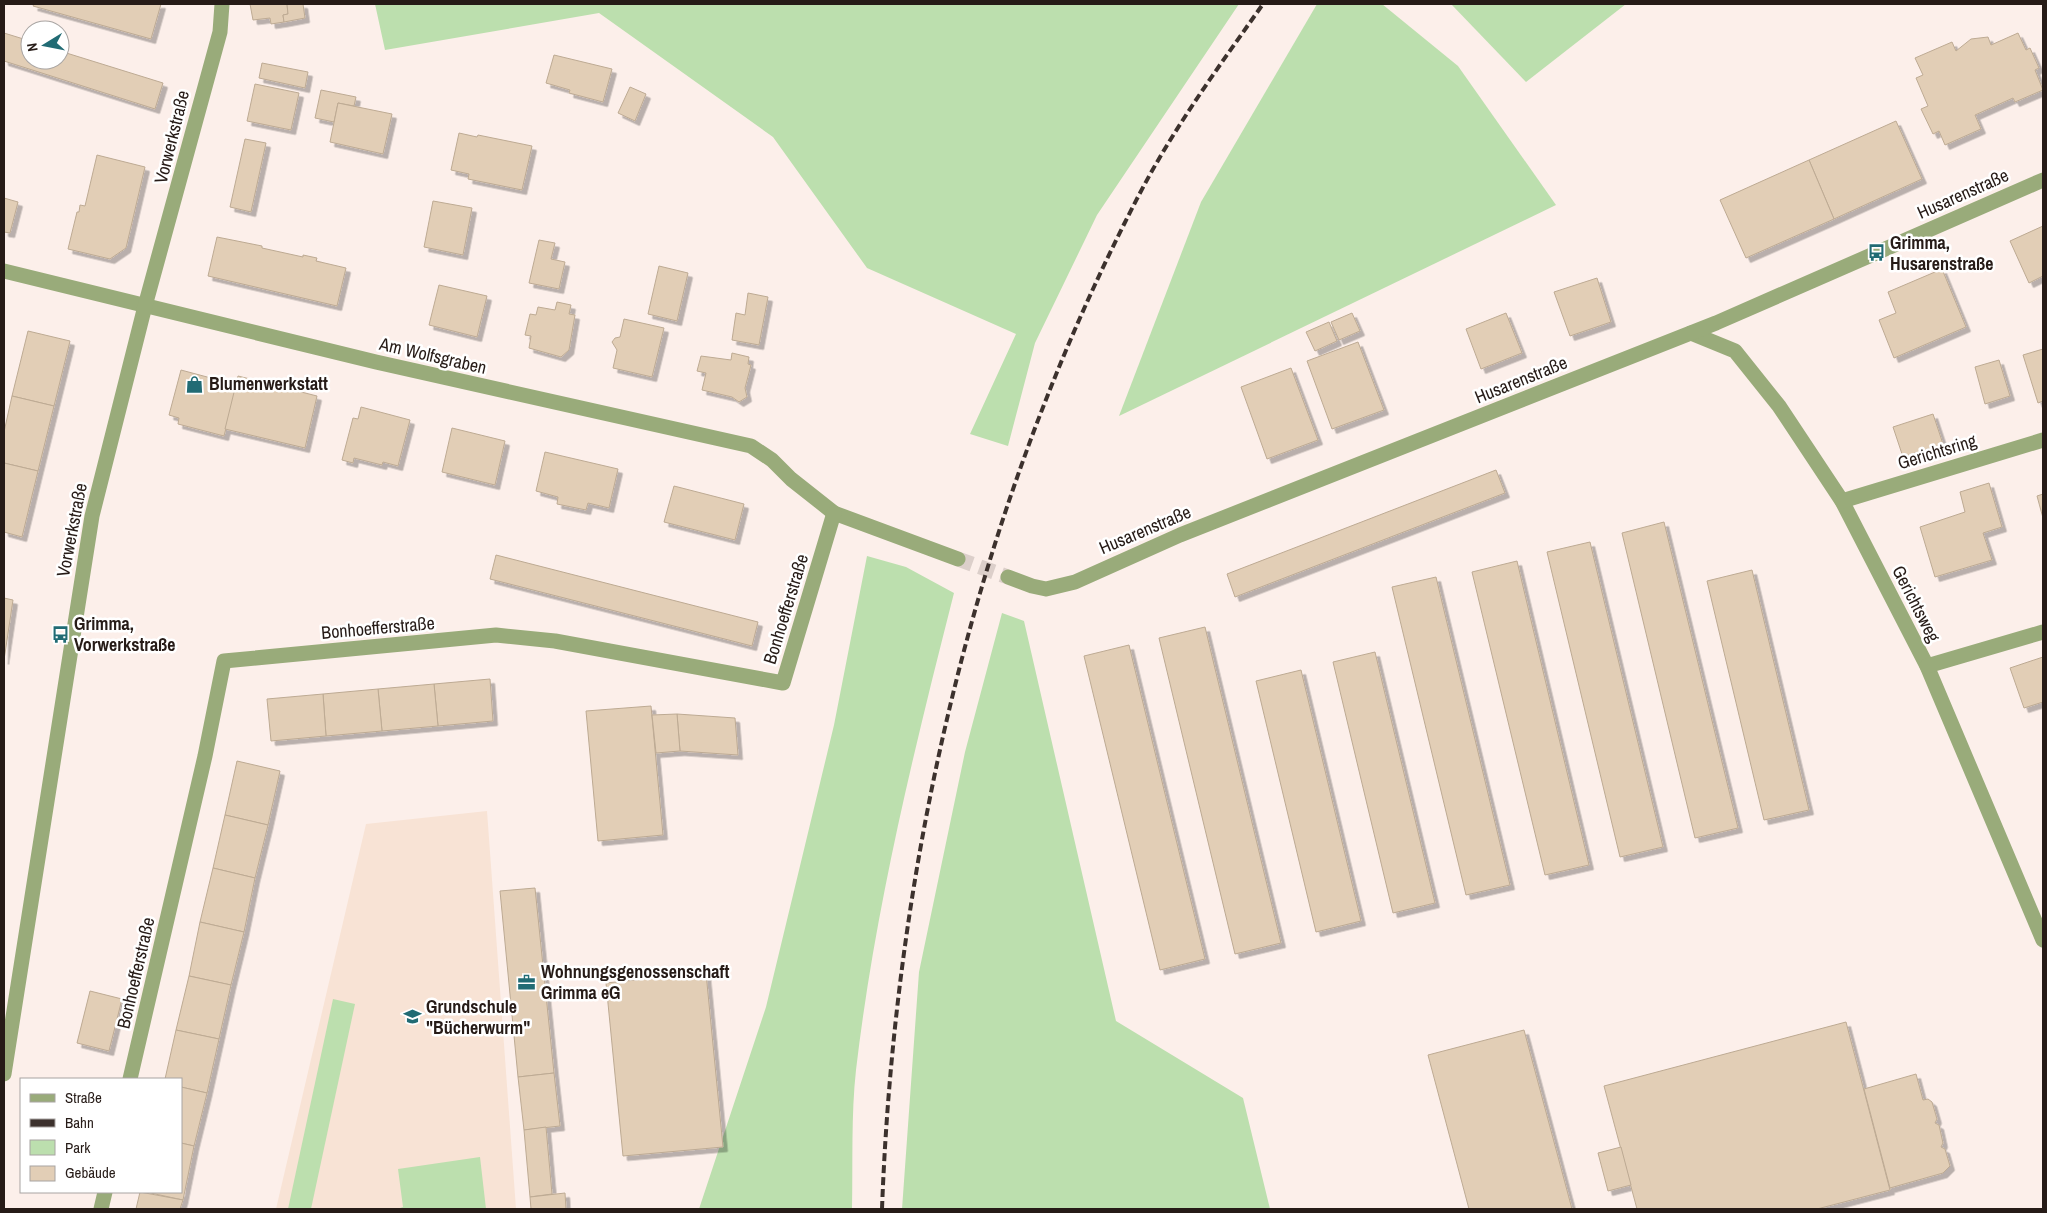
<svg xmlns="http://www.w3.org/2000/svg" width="2047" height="1213" font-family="'Archivo Narrow',sans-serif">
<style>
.education{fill:#f8e3d5}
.green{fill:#bcdfae}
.building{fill:#e2ceb6;stroke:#bdaa93;filter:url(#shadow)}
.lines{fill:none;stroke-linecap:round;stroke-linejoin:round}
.minor-tunnel{stroke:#dccfca;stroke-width:15;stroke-dasharray:15 8;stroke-linecap:butt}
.minor{stroke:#99ab7a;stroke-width:15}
.rail{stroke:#3c312d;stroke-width:4;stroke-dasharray:8 4;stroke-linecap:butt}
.labels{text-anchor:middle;stroke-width:5;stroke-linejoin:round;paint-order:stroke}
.street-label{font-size:18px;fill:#261b17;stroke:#fff}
.poi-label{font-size:18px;font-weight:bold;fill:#261b17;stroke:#fff;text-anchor:start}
</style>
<defs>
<filter id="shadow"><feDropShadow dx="4.5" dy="4.5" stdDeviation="0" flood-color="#0004"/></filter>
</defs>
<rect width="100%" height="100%" fill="#fcefea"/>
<path class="education" d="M487 811 516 1209H276L366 824Z"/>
<g class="green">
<path d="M375 4H1239L1097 215 1035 343 1008 446 970 434 1016 334 867 268 773 137 599 13 385 50Z"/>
<path d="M1317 4H1382L1458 66 1556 205 1119 416 1201 202Z"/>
<path d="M1451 4H1626L1526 82Z"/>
<path d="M867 556 906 567 954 593C914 750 875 908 856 1070 851 1115 853 1163 852 1209H699L766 1007 834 725Z"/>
<path d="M1002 613 1024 621 1116 1021 1243 1098 1270 1209H902L919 972 965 752Z"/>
<path d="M333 999 355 1004 311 1209H288Z"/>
<path d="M480 1157 486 1209H397L403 1207 398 1169Z"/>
</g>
<g class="building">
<path d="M34 4H161L151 39 33 6Z"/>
<path d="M250 4H287L288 14 283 15 284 22 271 24 270 18 253 20Z"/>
<path d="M287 4H303L305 18 284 22 283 15 288 14Z"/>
<path d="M4 33 30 41V60H60V51L163 83 155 109 4 61Z"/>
<path d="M2018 33 2026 50 2030 48 2039 68 2035 70 2043 90 2015 102 2013 98 1975 115 1981 129 1945 145 1939 131 1933 134 1921 109 1928 106 1916 78 1923 75 1915 58 1952 42 1956 51 1971 39 1988 37 1991 45Z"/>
<path d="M554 55 612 69 603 102 569 93 570 90 546 83Z"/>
<path d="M262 63 308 72 305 88 259 78Z"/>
<path d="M255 84 299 93 291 130 247 121Z"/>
<path d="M630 87 646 94 635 121 618 113Z"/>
<path d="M321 90 356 97 354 106 338 103 334 122 315 118Z"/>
<path d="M338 103 392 114 383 154 330 142Z"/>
<path d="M1896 121 1922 179 1834 219 1809 160Z"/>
<path d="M459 133 477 137 478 135 532 146 522 190 468 179 469 174 451 170Z"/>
<path d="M245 139 266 143 251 212 230 207Z"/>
<path d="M97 155 145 167 126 248 110 259 68 249 77 212H79L80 205 85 206Z"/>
<path d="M1809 160 1834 219 1746 258 1720 200Z"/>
<path d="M4 198 18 202 10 233 4 232Z"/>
<path d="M433 201 472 208 463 255 424 247Z"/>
<path d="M2043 226V276L2029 283 2010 241Z"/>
<path d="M217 237 262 246V248L303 257V255L317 258 316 261 346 268 337 306 208 276Z"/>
<path d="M539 240 555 243 551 259 565 262 559 289 529 283Z"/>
<path d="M659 266 688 273 677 321 648 314Z"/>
<path d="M1942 269 1966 327 1894 358 1879 320 1896 313 1888 292Z"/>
<path d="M1597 278 1611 322 1570 336 1554 292Z"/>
<path d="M439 285 487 296 477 337 429 325Z"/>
<path d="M748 293 768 297 759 345 732 340 736 313 745 315Z"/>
<path d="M557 302 571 305 569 314 575 315 569 350 561 357 529 348 531 336 525 335 530 314 536 315 538 307 555 310Z"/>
<path d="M1352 313 1360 331 1339 340 1331 322Z"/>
<path d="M1506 313 1522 353 1481 369 1466 329Z"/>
<path d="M624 319 664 328 652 377 613 368 617 350 612 342 615 338 620 337Z"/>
<path d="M1329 322 1337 341 1315 351 1306 332Z"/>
<path d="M28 331 70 341 54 406 12 396Z"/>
<path d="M1358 342 1384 410 1332 429 1307 361Z"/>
<path d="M2043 349V401L2038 403 2023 355Z"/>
<path d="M732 353 749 357 748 364 751 365 745 388 747 397 739 402 732 397 702 390 706 373 697 371 701 356 731 360Z"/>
<path d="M1999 360 2010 396 1985 404 1975 367Z"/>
<path d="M1291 368 1318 440 1267 459 1241 387Z"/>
<path d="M181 370 237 385 224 436 178 424 179 418 169 415Z"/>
<path d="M238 376 317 396 305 448 225 429Z"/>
<path d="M12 396 54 406 38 471 4 463V432Z"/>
<path d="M361 407 410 420 398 466 383 462 382 465 354 458 353 463 342 460 353 418 358 419Z"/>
<path d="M1933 414 1943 444 1903 457 1893 427Z"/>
<path d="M452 428 505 441 495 485 442 472Z"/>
<path d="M545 452 618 469 609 508 588 503 586 510 557 504 558 497 536 491Z"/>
<path d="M4 463 38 471 22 537 4 532Z"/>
<path d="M1496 470 1505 493 1235 597 1227 574Z"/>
<path d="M1989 483 2002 527 1983 533 1992 560 1935 577 1920 527 1965 512 1960 492Z"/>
<path d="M674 486 744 504 735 540 664 522Z"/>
<path d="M2043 494V518L2037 496Z"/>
<path d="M1664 522 1738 828 1695 838 1622 533Z"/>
<path d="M1590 542 1663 847 1620 857 1547 552Z"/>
<path d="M496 555 758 622 752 646 490 579Z"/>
<path d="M1517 561 1589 865 1545 875 1472 572Z"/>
<path d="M1752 570 1809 810 1764 820 1707 581Z"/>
<path d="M1436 577 1510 885 1466 895 1392 587Z"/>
<path d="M4 598 13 600 4 660Z"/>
<path d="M1205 627 1281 943 1235 954 1159 638Z"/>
<path d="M1129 645 1205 959 1160 970 1084 656Z"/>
<path d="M1375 652 1435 903 1393 913 1333 662Z"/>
<path d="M2043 657V702L2024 708 2010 668Z"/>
<path d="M1301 670 1361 921 1316 932 1256 681Z"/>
<path d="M490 679 493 721 438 726 434 684Z"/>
<path d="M434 684 438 726 382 731 378 689Z"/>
<path d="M378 689 382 731 326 736 323 694Z"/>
<path d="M323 694 326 736 271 741 267 699Z"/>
<path d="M651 706 663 835 598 841 586 711Z"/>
<path d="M677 714 735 718 738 755 680 751Z"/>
<path d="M677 714 680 751 656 753 652 715Z"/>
<path d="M237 761 280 771 268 825 225 815Z"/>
<path d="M225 815 268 825 255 878 213 868Z"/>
<path d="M213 868 255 878 244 932 200 922Z"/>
<path d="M535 888 554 1073 518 1077 500 891Z"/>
<path d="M200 922 244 932 231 985 189 976Z"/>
<path d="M706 973 723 1147 623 1156 606 983Z"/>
<path d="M189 976 231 985 219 1039 176 1030Z"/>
<path d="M90 991 122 999 109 1051 77 1043Z"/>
<path d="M1846 1022 1890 1190 1817 1209H1637L1604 1086Z"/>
<path d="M176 1030 219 1039 207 1093 181 1087V1079H165Z"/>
<path d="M1524 1030 1572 1209H1469L1428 1055Z"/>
<path d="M554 1073 560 1126 524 1130 518 1077Z"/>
<path d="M1916 1074 1923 1100 1928 1099 1932 1102 1937 1119 1935 1123 1939 1125 1943 1143 1941 1147 1945 1149 1950 1166 1943 1173 1890 1188 1864 1089Z"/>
<path d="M181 1087 207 1093 194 1146 181 1143Z"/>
<path d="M546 1127 552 1194 530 1197 524 1130Z"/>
<path d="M181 1143 194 1146 183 1200 146 1192H181Z"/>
<path d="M1621 1147 1631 1185 1608 1191 1598 1153Z"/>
<path d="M140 1192 183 1200 180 1209H136Z"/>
<path d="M565 1193 566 1209H531L530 1197Z"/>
</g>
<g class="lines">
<path class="minor-tunnel" d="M958 559 1008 577"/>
<g class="minor">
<path d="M4 271 376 362 751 446 772 460 791 479 834 513 958 559"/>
<path d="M1691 333 1735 351 1779 406 1842 501 1927 666 2043 940"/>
<path d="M1842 501 2043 440"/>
<path d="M1008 577 1032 586 1046 589 1075 582 1180 535 1716 323 2043 180"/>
<path d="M1927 666 2043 632"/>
<path d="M4 1074 92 516 145 306 220 32 222 4"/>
<path d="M130 1079 205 756 224 661 496 635 555 641 783 683 834 513"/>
<path d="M101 1209 105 1192"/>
</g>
<path class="rail" d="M882 1209C895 859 977 505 1140 193 1175 126 1220 65 1263 4"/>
</g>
<defs>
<symbol id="bus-bare" viewBox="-9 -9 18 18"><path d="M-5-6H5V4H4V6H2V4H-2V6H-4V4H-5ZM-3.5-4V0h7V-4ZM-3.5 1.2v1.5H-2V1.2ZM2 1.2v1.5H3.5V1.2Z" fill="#216b74" stroke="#fff" stroke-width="2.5" paint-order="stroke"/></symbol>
<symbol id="shop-bare" viewBox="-9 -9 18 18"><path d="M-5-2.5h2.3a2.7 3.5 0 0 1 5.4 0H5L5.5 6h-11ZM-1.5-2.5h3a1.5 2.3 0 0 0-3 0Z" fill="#216b74" stroke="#fff" stroke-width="2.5" paint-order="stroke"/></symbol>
<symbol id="office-bare" viewBox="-9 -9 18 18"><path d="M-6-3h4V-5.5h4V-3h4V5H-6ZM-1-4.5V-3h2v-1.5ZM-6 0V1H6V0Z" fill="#216b74" stroke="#fff" stroke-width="2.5" paint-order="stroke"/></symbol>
<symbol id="school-bare" viewBox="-9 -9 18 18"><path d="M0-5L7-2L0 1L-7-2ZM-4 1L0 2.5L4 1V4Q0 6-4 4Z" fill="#216b74" stroke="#fff" stroke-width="2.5" paint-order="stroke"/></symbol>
</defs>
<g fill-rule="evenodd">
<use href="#bus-bare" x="1864" y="240" width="25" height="25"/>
<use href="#shop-bare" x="182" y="372" width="25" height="25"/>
<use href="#bus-bare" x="48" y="622" width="25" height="25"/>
<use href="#office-bare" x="514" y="970" width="25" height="25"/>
<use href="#school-bare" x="400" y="1004" width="25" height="25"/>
</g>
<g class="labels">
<g class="street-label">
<text transform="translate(172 137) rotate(-76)" y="6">Vorwerkstraße</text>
<text transform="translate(1963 194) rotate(-24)" y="6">Husarenstraße</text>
<text transform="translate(433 356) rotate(13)" y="6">Am Wolfsgraben</text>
<text transform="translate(1521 380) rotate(-22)" y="6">Husarenstraße</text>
<text transform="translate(1937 452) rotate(-17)" y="6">Gerichtsring</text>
<text transform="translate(72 530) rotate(-79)" y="6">Vorwerkstraße</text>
<text transform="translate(1145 530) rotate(-23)" y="6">Husarenstraße</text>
<text transform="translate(1916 604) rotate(63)" y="6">Gerichtsweg</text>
<text transform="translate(786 609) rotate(-73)" y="6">Bonhoefferstraße</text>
<text transform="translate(378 628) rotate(-5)" y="6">Bonhoefferstraße</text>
<text transform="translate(136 973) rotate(-77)" y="6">Bonhoefferstraße</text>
</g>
<g class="poi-label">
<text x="1890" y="249">Grimma,<tspan x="1890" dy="21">Husarenstraße</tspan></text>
<text x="209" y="390">Blumenwerkstatt</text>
<text x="74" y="630">Grimma,<tspan x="74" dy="21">Vorwerkstraße</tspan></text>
<text x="541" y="978">Wohnungsgenossenschaft<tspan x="541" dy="21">Grimma eG</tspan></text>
<text x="426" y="1013">Grundschule<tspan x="426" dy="21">"Bücherwurm"</tspan></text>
</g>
</g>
<rect width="2047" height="1213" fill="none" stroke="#261b17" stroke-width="10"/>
<rect x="20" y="1078" width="162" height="115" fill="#ffffff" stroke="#a8a4a2"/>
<rect x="30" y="1094" width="25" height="8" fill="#99ab7a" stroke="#a8a4a2"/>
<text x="65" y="1103" font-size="15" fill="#261b17">Straße</text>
<rect x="30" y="1119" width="25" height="8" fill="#3c312d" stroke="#a8a4a2"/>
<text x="65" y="1128" font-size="15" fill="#261b17">Bahn</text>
<rect x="30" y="1140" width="25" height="15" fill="#bcdfae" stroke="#a8a4a2"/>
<text x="65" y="1153" font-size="15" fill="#261b17">Park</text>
<rect x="30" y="1166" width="25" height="15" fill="#e2ceb6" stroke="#a8a4a2"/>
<text x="65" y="1178" font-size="15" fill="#261b17">Gebäude</text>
<g transform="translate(45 45) rotate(260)"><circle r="24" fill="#ffffff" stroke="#a8a4a2"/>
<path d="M0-4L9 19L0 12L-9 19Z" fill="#216b74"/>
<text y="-8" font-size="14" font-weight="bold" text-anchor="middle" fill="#261b17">N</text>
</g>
</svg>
